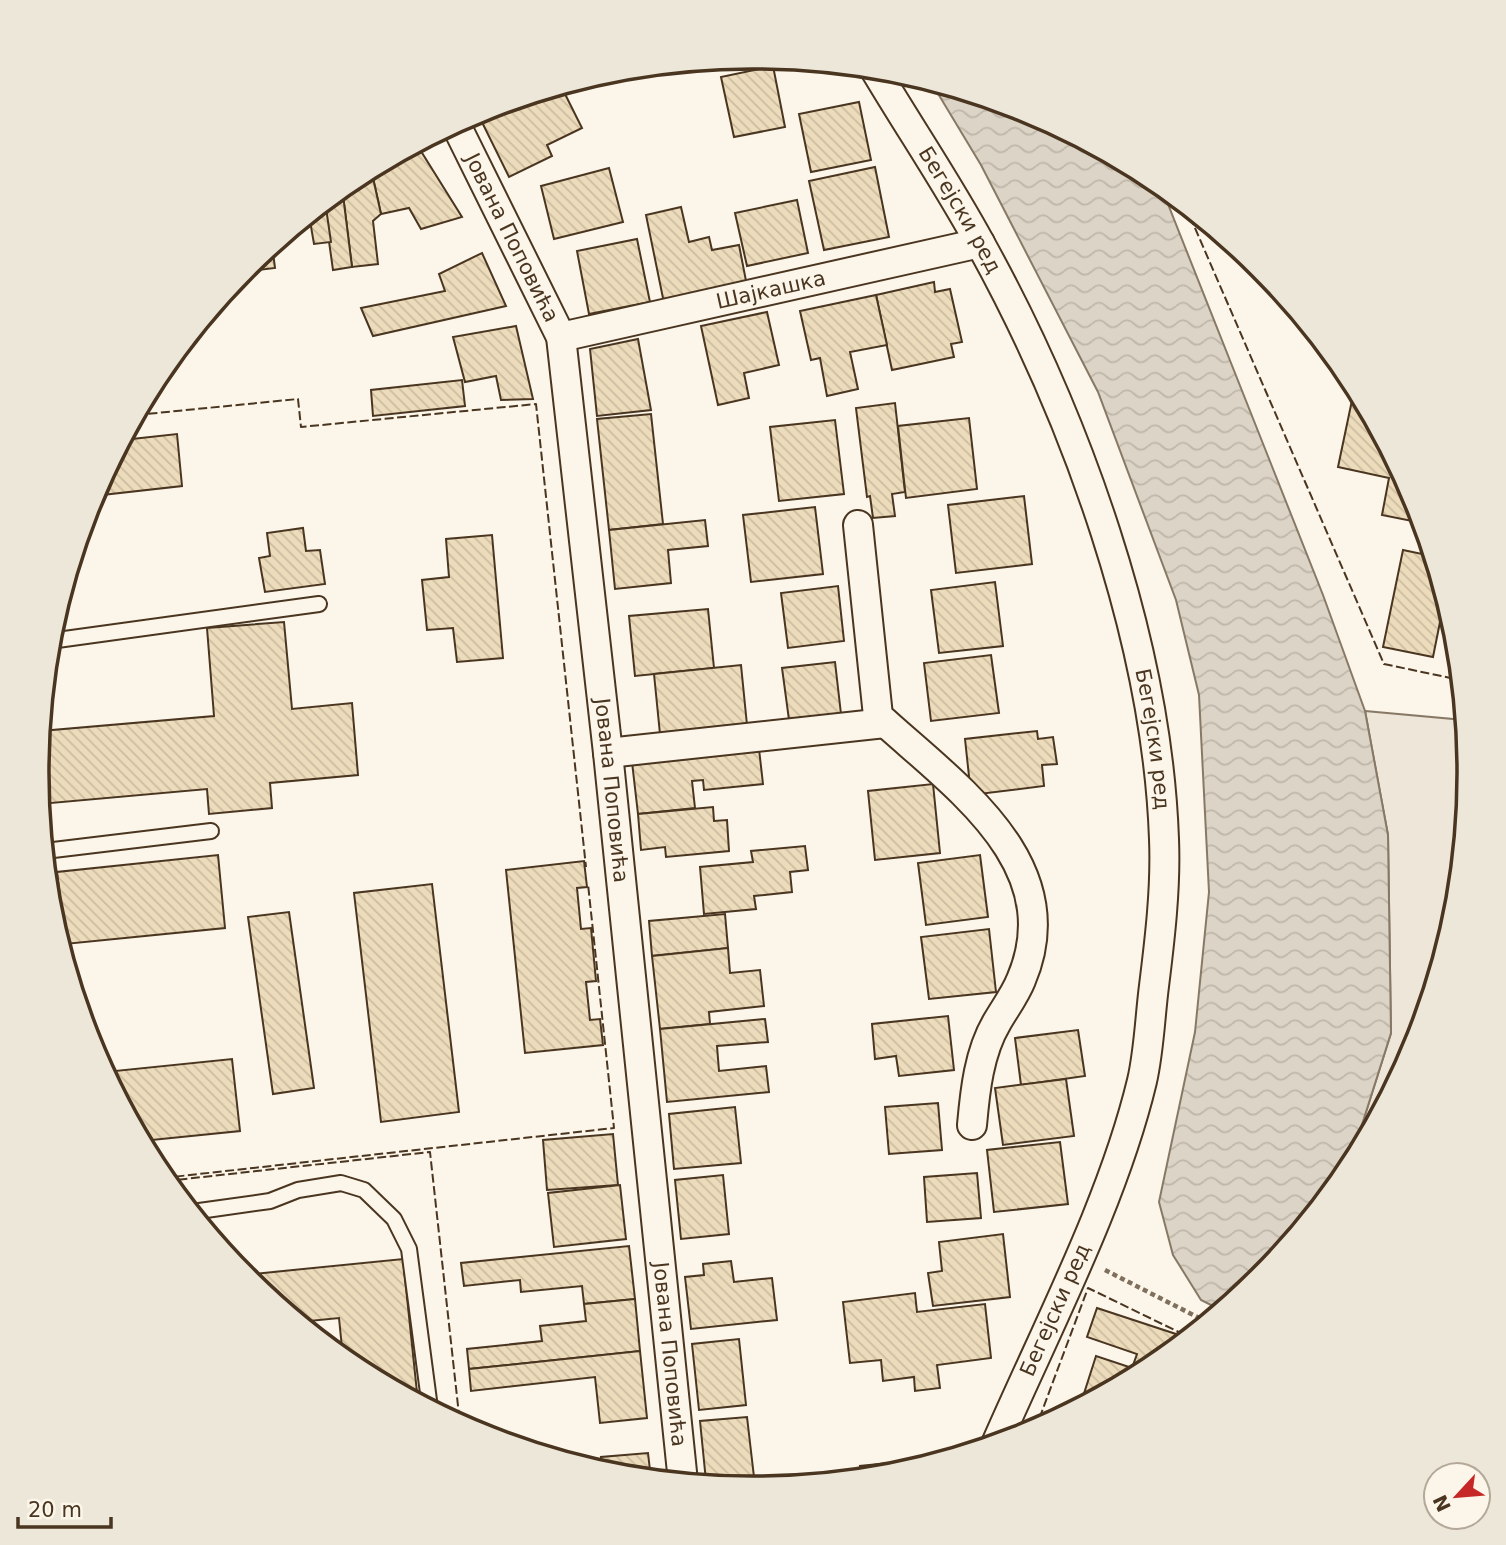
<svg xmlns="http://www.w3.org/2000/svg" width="1506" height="1545" font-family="'DejaVu Sans',sans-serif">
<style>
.green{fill:#ede6d9;stroke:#887966;stroke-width:2}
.water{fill:url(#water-waves);stroke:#887966;stroke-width:2}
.building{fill:url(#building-back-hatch);stroke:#4a3520;stroke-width:2}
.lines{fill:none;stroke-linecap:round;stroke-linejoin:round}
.service-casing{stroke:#4a3520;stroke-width:18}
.minor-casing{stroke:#4a3520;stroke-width:32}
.path{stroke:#7f6f5c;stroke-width:4.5;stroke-dasharray:5 3.5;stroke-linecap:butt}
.service{stroke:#fbf6e9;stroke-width:14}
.minor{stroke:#fbf6e9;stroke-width:28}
.fence{stroke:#4a3520;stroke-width:2;stroke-dasharray:9 3.5;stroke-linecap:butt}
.labels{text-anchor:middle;stroke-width:5;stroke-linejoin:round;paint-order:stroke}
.street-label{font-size:21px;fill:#4a3520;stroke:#fbf6e9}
.rim{fill:none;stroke:#4a3520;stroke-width:3.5}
</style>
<defs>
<pattern id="water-waves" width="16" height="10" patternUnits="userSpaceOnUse" patternTransform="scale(1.75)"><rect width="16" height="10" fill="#dcd4c6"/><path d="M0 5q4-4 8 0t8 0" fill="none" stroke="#beb7aa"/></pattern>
<pattern id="building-back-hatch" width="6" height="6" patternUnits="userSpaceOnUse" patternTransform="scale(1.75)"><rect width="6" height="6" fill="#ecdcbc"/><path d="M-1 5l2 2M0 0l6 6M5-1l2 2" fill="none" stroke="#ccbda1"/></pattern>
</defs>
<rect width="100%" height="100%" fill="#fbf6e9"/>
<path class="green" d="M1365 711 1464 720 1467 796 1455 913 1415 1047 1347 1172 1391 1033 1388 835Z"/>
<path class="water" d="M931 82 1027 111 1160 184 1323 595 1365 711 1388 835 1391 1033 1347 1172 1259 1279 1221 1310 1201 1300 1173 1255 1159 1202 1195 1032 1209 892 1199 695 1176 600 1098 392 981 165Z"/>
<g class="building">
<path d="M773 66 785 127 734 137 721 77Z"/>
<path d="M561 86 582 128 547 145 552 156 509 177 477 112Z"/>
<path d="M859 102 871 160 811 172 799 114Z"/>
<path d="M419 148 462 217 421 229 409 208 381 214 371 169 407 149Z"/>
<path d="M875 167 889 237 824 250 809 181Z"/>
<path d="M609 168 623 222 554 239 541 186Z"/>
<path d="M371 169 381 214 373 221 378 264 352 267 342 187Z"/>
<path d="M342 187 352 267 333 270 327 227 317 228 315 210Z"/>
<path d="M797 200 808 253 747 266 735 213Z"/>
<path d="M325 201 331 242 314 244 309 215Z"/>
<path d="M681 207 689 242 709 237 712 250 739 245 747 286 664 303 646 215Z"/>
<path d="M637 239 650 302 589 314 577 251Z"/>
<path d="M272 245 275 268 241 272 247 266Z"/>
<path d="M482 253 506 306 373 336 361 308 445 291 439 274Z"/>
<path d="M934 282 935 292 950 289 962 342 951 344 954 357 892 370 876 295Z"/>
<path d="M876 295 887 345 850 352 858 389 827 396 820 358 811 360 800 311Z"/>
<path d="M767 312 779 365 744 373 749 398 718 405 701 326Z"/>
<path d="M516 326 533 399 501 400 496 376 465 382 453 337Z"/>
<path d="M638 339 651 410 597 416 590 349Z"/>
<path d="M462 380 465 406 373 416 371 390Z"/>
<path d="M1355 386 1415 499 1422 523 1382 515 1389 478 1338 467Z"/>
<path d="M895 403 905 492 892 494 895 516 873 518 870 496 867 497 856 408Z"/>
<path d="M651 414 663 524 609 530 597 419Z"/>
<path d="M969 418 977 489 906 498 898 426Z"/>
<path d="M835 420 844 494 779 501 770 427Z"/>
<path d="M177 434 182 486 93 496 123 440Z"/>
<path d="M1024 496 1032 564 956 573 948 505Z"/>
<path d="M815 507 823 574 751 582 743 515Z"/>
<path d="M705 520 708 546 668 550 671 583 615 589 609 530Z"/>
<path d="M303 528 306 551 320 550 325 584 265 592 259 558 270 556 267 533Z"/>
<path d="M492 535 503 658 457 662 453 628 427 630 422 580 449 577 446 539Z"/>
<path d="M1403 550 1432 556 1445 597 1433 657 1383 647Z"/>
<path d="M995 582 1003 646 939 653 931 590Z"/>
<path d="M838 586 844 641 788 648 781 593Z"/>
<path d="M708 609 714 668 635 676 629 616Z"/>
<path d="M284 622 292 709 352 703 358 775 270 783 272 808 209 814 207 789 40 804 37 773 41 731 214 716 207 628Z"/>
<path d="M991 655 999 713 931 721 924 663Z"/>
<path d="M835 662 841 714 789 720 782 668Z"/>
<path d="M741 665 747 725 660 734 654 674Z"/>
<path d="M1037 731 1038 739 1053 737 1057 764 1042 765 1044 786 971 795 965 739Z"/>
<path d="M759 749 763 784 704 790 703 780 692 781 695 808 638 814 632 762Z"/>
<path d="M933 784 940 853 875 860 868 791Z"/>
<path d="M713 807 714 821 727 820 729 851 666 857 665 847 641 850 638 814Z"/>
<path d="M805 846 808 870 790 872 792 892 754 896 756 909 704 914 700 867 753 862 751 851Z"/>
<path d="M218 855 225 928 65 944 57 872Z"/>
<path d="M980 855 988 917 926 925 918 863Z"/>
<path d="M584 861 587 887 577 888 581 929 591 928 596 981 586 982 590 1020 600 1019 603 1045 525 1053 506 870Z"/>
<path d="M432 884 459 1112 381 1122 354 893Z"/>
<path d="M289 912 314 1088 273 1094 248 917Z"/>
<path d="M725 914 728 948 652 956 649 921Z"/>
<path d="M989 929 996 992 929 999 921 937Z"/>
<path d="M728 948 730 973 760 970 764 1006 709 1012 710 1024 660 1029 652 956Z"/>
<path d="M948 1016 954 1070 899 1076 896 1056 875 1059 872 1024Z"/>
<path d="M765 1019 768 1042 717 1046 719 1071 766 1066 769 1092 667 1102 660 1029Z"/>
<path d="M1078 1030 1085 1076 1021 1085 1015 1038Z"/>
<path d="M232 1059 240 1131 142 1141 105 1072Z"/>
<path d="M1066 1079 1074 1136 1003 1145 995 1088Z"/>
<path d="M938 1103 942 1150 889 1154 885 1107Z"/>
<path d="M735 1107 741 1163 674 1169 669 1114Z"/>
<path d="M613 1134 618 1185 547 1190 543 1140Z"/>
<path d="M1060 1142 1068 1204 994 1212 987 1150Z"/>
<path d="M977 1173 981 1218 927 1222 924 1177Z"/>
<path d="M723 1175 729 1234 681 1239 675 1180Z"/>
<path d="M620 1185 626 1239 554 1247 548 1193Z"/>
<path d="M1003 1234 1010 1297 933 1306 928 1273 942 1271 939 1242Z"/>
<path d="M629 1246 635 1299 584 1304 582 1286 521 1292 520 1280 464 1286 461 1263Z"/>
<path d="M403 1259 418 1402 355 1368 343 1358 339 1318 299 1322 243 1275Z"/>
<path d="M731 1261 734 1282 772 1278 777 1320 691 1329 685 1277 704 1275 703 1264Z"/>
<path d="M915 1293 917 1312 985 1304 991 1358 937 1365 940 1388 915 1391 914 1377 883 1381 881 1360 850 1363 843 1302Z"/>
<path d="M635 1299 640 1351 469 1369 467 1349 542 1341 540 1326 586 1321 584 1304Z"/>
<path d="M1097 1308 1182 1336 1180 1345 1151 1368 1080 1406 1096 1356 1132 1368 1137 1354 1087 1337Z"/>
<path d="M739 1339 746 1405 699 1410 692 1344Z"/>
<path d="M640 1351 647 1418 600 1423 595 1377 471 1391 469 1369Z"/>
<path d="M747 1417 754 1477 706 1481 700 1421Z"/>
<path d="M648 1453 651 1479 602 1472 601 1457Z"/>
<path d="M919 1460 920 1467 892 1475 861 1478 860 1466Z"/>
</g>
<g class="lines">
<defs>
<g id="service">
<path d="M50 641 319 604"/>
<path d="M45 851 211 831"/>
<path d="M192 1212 270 1201 298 1190 341 1183 364 1190 394 1219 409 1249 430 1408"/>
</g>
<g id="minor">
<path id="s1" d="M874 68C909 127 948 184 981 245 1076 417 1157 641 1164 839 1166 887 1160 938 1154 986 1150 1017 1149 1051 1142 1081 1113 1202 1046 1329 996 1444"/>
<path id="s2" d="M455 123 561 337 608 753 683 1482"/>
<path id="s3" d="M561 337 980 243"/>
<path d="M858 525 878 716C953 785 1071 863 1021 980 1015 995 1005 1008 997 1022 979 1052 975 1091 972 1125"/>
<path d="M608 753 885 723"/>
</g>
</defs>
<use href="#service" class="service-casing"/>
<use href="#minor" class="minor-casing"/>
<path class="path" d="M1105 1270 1207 1322"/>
<use href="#service" class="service"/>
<use href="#minor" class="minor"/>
<g class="fence">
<path d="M1185 205 1384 664 1460 680"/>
<path d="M136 415 298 399 301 427 536 404 586 867"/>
<path d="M163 1178 614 1128 588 884"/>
<path d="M166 1181 430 1152 460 1424"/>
<path d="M1035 1430 1088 1288 1189 1337"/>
</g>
</g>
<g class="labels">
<g class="street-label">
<text dy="7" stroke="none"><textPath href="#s1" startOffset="166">Бегејски ред</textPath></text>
<text dy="7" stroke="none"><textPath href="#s2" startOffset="128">Јована Поповића</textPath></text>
<text dy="7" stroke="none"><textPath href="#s3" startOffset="215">Шајкашка</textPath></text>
<text dy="7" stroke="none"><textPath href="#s1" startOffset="733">Бегејски ред</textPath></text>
<text dy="7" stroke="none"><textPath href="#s2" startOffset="695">Јована Поповића</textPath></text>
<text transform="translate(1055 1310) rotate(-66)" y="7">Бегејски ред</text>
<text dy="7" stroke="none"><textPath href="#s2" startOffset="1262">Јована Поповића</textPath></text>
</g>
</g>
<path d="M0 0H1506V1545H0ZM752 69H754A703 703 0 0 1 1457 772V773A703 703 0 0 1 754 1476H752A703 703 0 0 1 49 773V772A703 703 0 0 1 752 69Z" fill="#ede7d9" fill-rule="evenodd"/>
<path class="rim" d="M752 69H754A703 703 0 0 1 1457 772V773A703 703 0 0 1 754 1476H752A703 703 0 0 1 49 773V772A703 703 0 0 1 752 69Z"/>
<g transform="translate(1457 1496) rotate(244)"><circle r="33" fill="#fbf6e9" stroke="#b4a999" stroke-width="2"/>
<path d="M0-5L12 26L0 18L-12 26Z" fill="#c62828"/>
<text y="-10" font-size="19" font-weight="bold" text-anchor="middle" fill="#4a3520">N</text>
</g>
<path d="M18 1517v10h93v-10" fill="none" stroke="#4a3520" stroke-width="3.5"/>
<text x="28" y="1517" font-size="21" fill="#4a3520" stroke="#fbf6e9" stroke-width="5" paint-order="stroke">20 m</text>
</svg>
